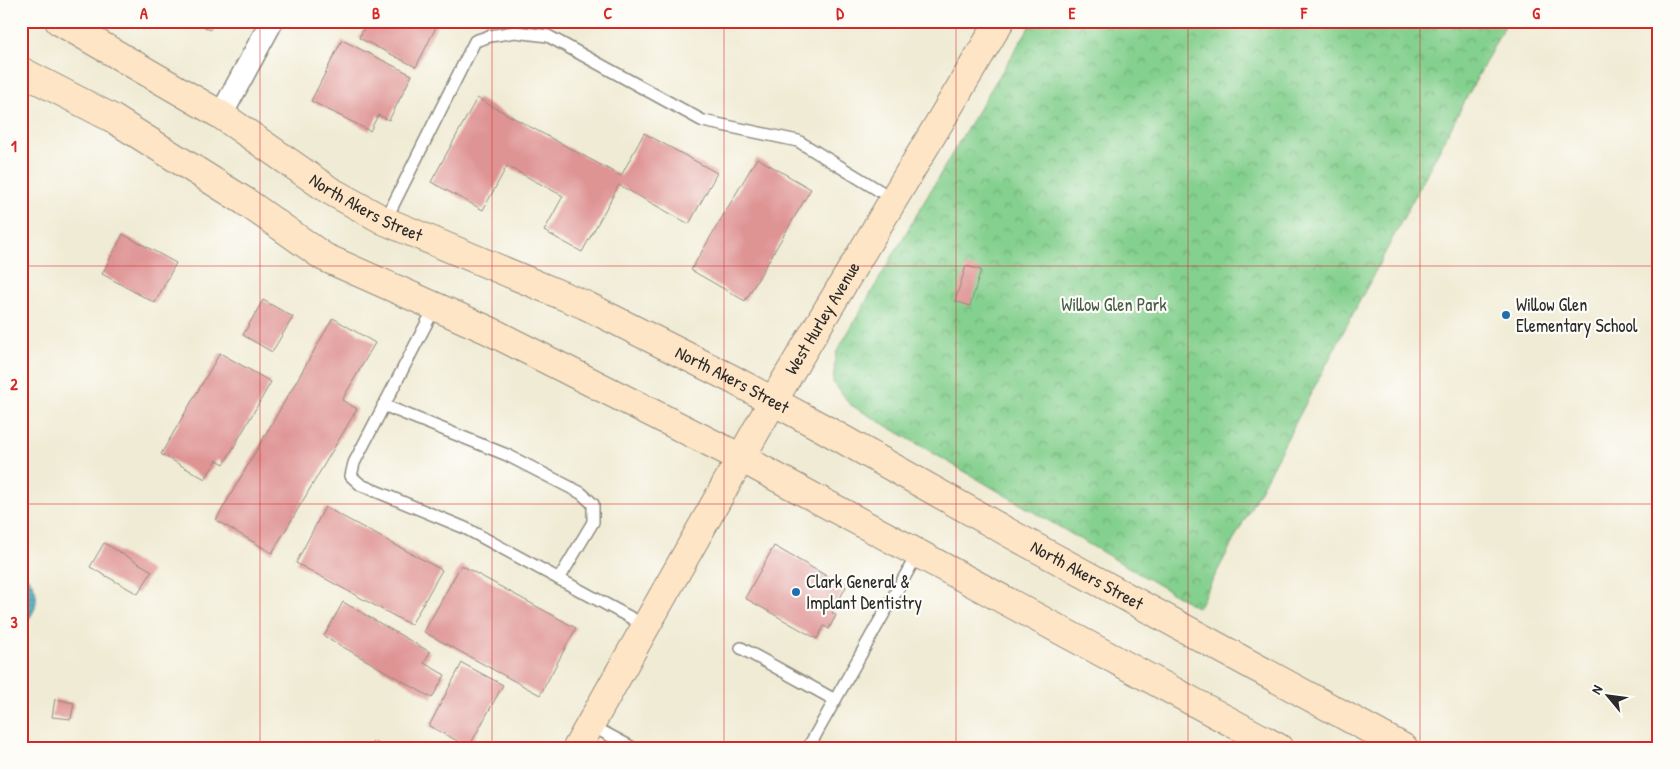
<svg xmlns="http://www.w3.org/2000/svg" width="1680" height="769" font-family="'Patrick Hand',sans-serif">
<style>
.park{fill:url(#park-crowns);stroke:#587e5c}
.water{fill:url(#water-rules);stroke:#346a74}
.building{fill:#df9494}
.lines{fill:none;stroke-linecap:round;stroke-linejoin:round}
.lane-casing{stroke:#8e8b80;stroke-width:14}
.street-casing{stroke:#8e8b80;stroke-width:25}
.secondary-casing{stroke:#8e8b80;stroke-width:30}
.lane{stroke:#fff;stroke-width:11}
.street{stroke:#fff;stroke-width:22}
.secondary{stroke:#fee5c5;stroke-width:28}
.grid{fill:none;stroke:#d62828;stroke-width:1;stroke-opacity:0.55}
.poi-dot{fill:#1f6fb2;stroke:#fdfcf7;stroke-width:2}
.labels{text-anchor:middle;stroke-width:4.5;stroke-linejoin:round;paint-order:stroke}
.street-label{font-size:18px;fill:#2b2b2b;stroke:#fdfcf7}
.park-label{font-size:18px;fill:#465d49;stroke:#fdfcf7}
.poi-label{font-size:18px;fill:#2b2b2b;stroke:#fdfcf7;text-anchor:start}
.neatline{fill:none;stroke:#d62828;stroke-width:2}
.grid-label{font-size:16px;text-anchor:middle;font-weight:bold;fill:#d62828}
</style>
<defs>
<pattern id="park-crowns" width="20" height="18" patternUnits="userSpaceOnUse" patternTransform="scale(1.25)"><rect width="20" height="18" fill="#84d08e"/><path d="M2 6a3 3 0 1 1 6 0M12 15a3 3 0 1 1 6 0" fill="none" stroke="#6ca974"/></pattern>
<pattern id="water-rules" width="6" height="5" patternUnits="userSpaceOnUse" patternTransform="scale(1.25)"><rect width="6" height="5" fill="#3da9bc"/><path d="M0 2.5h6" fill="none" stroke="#338a99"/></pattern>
</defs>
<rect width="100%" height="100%" fill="#fdfcf7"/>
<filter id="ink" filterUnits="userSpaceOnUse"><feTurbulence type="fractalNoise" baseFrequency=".02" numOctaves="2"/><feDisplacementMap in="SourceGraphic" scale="10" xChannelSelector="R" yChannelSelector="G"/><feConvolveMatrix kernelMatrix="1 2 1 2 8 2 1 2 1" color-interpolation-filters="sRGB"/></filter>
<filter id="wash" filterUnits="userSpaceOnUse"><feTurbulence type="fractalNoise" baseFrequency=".0096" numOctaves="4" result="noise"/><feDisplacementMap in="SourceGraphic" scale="20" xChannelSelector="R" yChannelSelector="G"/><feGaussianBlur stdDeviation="1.12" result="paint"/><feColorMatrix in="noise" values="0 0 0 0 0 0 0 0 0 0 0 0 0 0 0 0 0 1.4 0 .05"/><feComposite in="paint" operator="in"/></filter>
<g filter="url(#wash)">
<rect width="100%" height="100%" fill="#f0ebd4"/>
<path class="park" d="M1033 21H1507L1198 608 851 405 833 382 836 353 966 130Z"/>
<path class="water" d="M21 577H27C42 590 38 616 21 625Z"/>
<g id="blocks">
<g class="building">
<path d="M194 21H214L210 30Z"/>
<path d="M367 21H439L416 67 359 38Z"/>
<path d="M342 40 412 75 389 120 378 115 370 131 311 101Z"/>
<path d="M477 98 621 176 644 133 717 173 689 224 619 185 582 252 544 231 563 196 507 166 483 210 431 182Z"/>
<path d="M757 158 811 189 745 301 691 270Z"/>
<path d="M123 234 176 263 155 303 102 274Z"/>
<path d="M966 266 981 270 970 306 955 301Z"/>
<path d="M263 300 293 317 272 352 243 335Z"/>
<path d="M333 318 375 343 342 400 357 409 272 553 216 520Z"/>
<path d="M220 353 271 382 224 464 217 460 205 479 161 454Z"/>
<path d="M325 507 442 570 411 625 296 563Z"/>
<path d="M104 543 152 571 138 594 90 567Z"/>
<path d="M774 546 846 587 832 613 836 615 829 629 824 626 817 639 745 598Z"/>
<path d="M461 565 576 628 540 695 424 632Z"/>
<path d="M343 602 430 652 424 663 445 675 432 698 324 636Z"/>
<path d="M462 663 503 685 469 747 429 726Z"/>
<path d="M55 699 74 703 71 719 52 717Z"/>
<path d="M373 741 387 748H369Z"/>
</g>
</g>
</g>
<g filter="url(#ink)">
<use href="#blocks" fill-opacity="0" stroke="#8e8b80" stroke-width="1"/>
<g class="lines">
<defs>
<g id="lane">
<path d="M385 221 475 41 490 36 515 32 548 36 703 121 798 141 893 199"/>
<path d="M435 307 354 463 351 476 361 485 465 528 646 626"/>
<path d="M383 405 507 455 581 493 593 504V522L559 579"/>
<path d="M741 648 835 700"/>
<path d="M590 725 633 748"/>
<path d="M808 748 918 553"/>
</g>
<path id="street" d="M221 115 272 21"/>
<g id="secondary">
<path id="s1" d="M59 21 221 115 329 190 385 221 585 305 732 379 821 427 1011 534 1404 748"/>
<path d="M21 71 112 118 246 202 324 257 488 330 741 458 1279 748"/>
<path id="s2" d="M577 748 773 401 1000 21"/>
</g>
</defs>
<use href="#lane" class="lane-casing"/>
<use href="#street" class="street-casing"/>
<use href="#secondary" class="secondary-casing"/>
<use href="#lane" class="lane"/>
<use href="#street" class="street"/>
<use href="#secondary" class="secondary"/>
</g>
</g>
<path class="grid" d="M260 21V748M492 21V748M724 21V748M956 21V748M1188 21V748M1420 21V748M21 266H1659M21 504H1659"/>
<g class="poi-dot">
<circle cx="1506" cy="315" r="5"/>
<circle cx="796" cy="592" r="5"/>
</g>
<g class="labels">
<g class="street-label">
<text dy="6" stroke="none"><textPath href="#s1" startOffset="360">North Akers Street</textPath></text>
<text dy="6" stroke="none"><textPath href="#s2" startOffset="495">West Hurley Avenue</textPath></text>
<text dy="6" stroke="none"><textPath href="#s1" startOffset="765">North Akers Street</textPath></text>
<text dy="6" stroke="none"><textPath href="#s1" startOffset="1170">North Akers Street</textPath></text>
</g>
<g class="park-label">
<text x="1114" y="311">Willow Glen Park</text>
</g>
<g class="poi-label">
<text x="1516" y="311">Willow Glen<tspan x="1516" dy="21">Elementary School</tspan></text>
<text x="806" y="588">Clark General &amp;<tspan x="806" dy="21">Implant Dentistry</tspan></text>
</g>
</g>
<rect width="1680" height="769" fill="none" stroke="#fdfcf7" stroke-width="55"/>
<g transform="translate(1608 696) rotate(299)" stroke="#fdfcf7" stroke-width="4" paint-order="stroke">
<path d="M0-4L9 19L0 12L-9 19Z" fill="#2b2b2b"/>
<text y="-8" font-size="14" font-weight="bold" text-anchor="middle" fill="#2b2b2b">N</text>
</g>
<rect x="28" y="28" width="1624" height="714" class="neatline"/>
<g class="grid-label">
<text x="144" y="19">A</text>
<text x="376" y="19">B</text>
<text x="608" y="19">C</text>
<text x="840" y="19">D</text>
<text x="1072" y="19">E</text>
<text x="1304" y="19">F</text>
<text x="1536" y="19">G</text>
<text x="14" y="152">1</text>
<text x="14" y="390">2</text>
<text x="14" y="628">3</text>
</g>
</svg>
